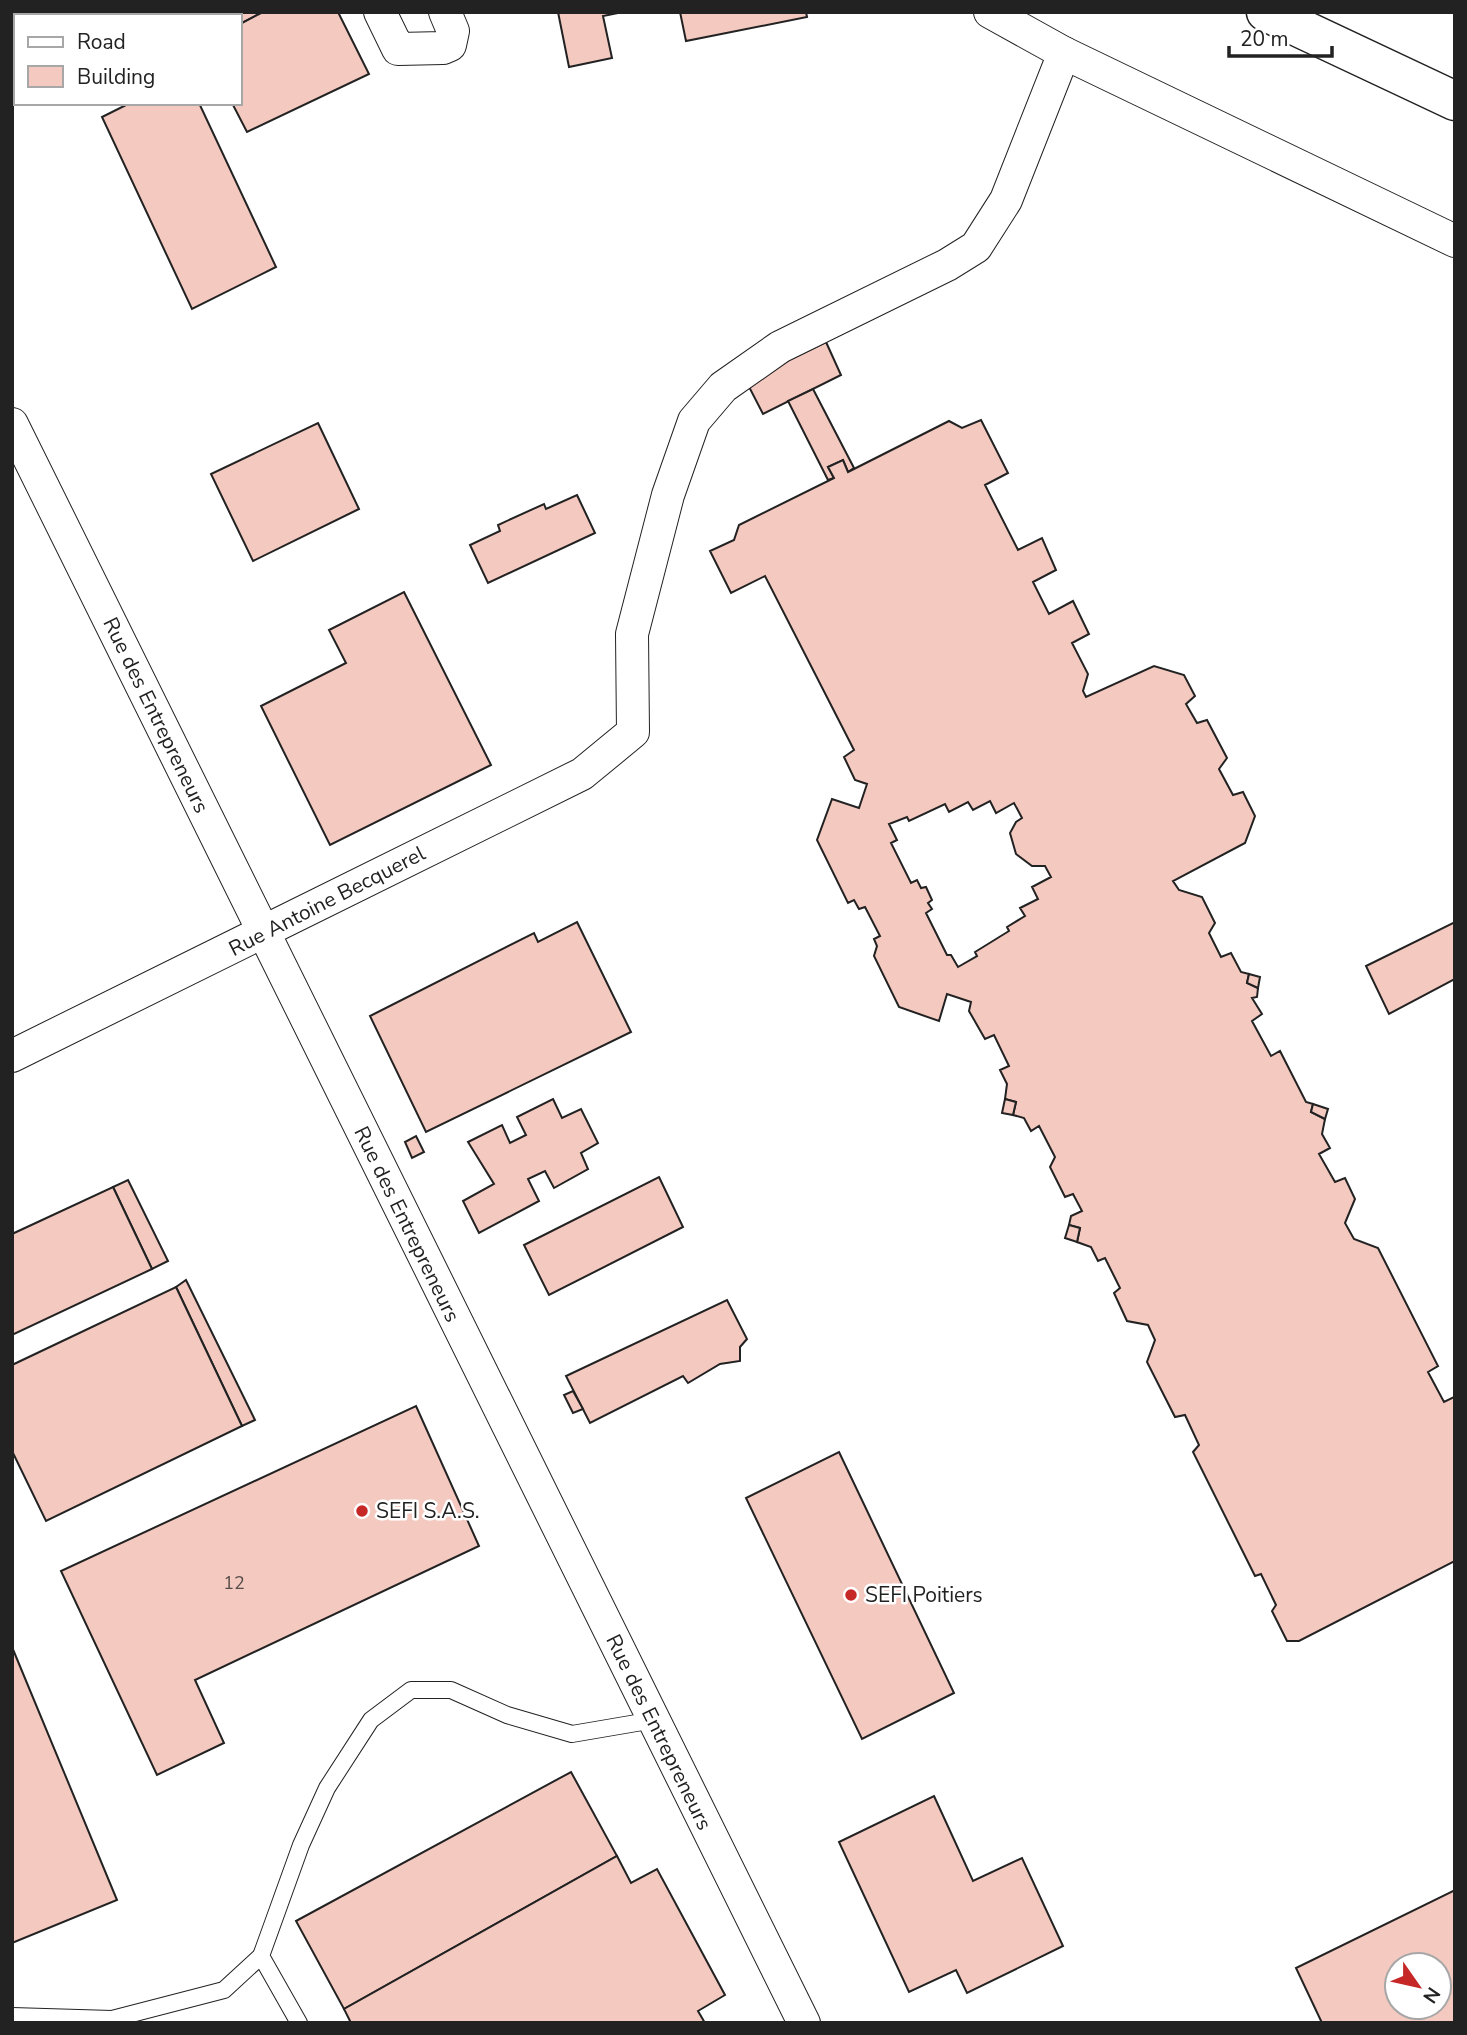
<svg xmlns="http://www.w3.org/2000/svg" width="1467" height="2035" font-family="'Nunito Sans',sans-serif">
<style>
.building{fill:#f3c9c0;stroke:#222;stroke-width:2;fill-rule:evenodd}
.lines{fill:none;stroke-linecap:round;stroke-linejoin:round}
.service-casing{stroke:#222;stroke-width:18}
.minor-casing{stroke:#222;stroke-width:34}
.secondary-casing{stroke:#222;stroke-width:41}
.service{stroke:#fff;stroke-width:16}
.minor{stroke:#fff;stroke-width:32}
.secondary{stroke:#fff;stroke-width:38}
.poi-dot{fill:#c62828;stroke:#fff;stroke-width:2.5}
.labels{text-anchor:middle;stroke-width:5;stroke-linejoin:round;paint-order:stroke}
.number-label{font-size:18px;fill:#564c4a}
.street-label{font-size:21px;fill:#222;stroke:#fff}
.poi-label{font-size:21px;fill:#222;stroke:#fff;text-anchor:start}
</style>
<rect width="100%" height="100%" fill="#fff"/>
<g class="building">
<path d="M12 12H38L16 16V23L12 24Z"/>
<path d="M188 12H263L240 24V16H189Z"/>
<path d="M263 12H338L369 74 247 132 232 103H240V24Z"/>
<path d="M558 12H623L603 16 612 58 569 67Z"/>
<path d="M680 12H806L807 17 686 41Z"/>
<path d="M130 103H199L276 267 192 309 102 117Z"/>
<path d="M826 342 841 375 763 414 746 381Z"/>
<path d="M813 389 854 468 848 472 843 460 828 467 834 478 828 480 788 401Z"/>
<path d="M981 420 1008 473 985 485 1018 550 1042 538 1056 570 1033 582 1049 614 1073 601 1089 634 1072 643 1088 674 1083 691 1086 697 1154 666 1184 675 1195 696 1186 704 1197 723 1207 720 1227 758 1219 769 1233 795 1243 792 1255 816 1245 843 1173 881 1179 890 1202 897 1215 923 1209 933 1221 957 1231 953 1241 972 1249 974 1247 983 1258 988 1257 997 1252 998 1262 1014 1252 1021 1271 1056 1280 1051 1306 1102 1313 1104 1311 1112 1325 1119 1322 1134 1330 1148 1319 1154 1335 1182 1345 1178 1355 1199 1345 1223 1354 1239 1378 1248 1438 1366 1428 1372 1444 1402 1454 1397 1455 1399V1561L1299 1641H1287L1272 1611 1276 1605 1261 1574 1255 1576 1193 1452 1199 1445 1185 1415 1175 1417 1147 1362 1155 1340 1148 1325 1127 1321 1114 1293 1120 1288 1105 1258 1098 1261 1091 1247 1077 1242 1080 1228 1069 1225 1071 1216 1082 1211 1073 1194 1065 1197 1050 1167 1055 1157 1039 1126 1031 1131 1024 1118 1013 1115 1016 1102 1005 1099 1007 1084 1000 1070 1009 1066 994 1035 985 1039 969 1011 971 1002 947 994 939 1021 899 1007 874 956 877 946 874 939 880 936 865 907 859 909 854 900 848 903 817 840 832 799 859 808 867 784 855 780 844 757 854 750 765 576 731 593 710 551 734 540 739 525 834 478 828 467 843 460 848 472 949 421 962 428ZM990 801 996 813 1014 803 1022 818 1016 822 1010 833 1016 854 1032 866H1045L1051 877 1032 887 1038 899 1020 908 1025 916 1007 927 1009 931 975 952 977 956 958 967 951 955H947L926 913 932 909 928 903 932 900 926 887 921 888 917 880 911 883 891 843 897 840 889 824 907 817 909 821 945 804 949 812 968 802 973 810Z"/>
<path d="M318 423 359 509 253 561 211 474Z"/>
<path d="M577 495 595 533 488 583 470 545 500 531 498 525 544 504 546 509Z"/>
<path d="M404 592 491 765 330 845 261 706 346 663 329 630Z"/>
<path d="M577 922 631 1032 426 1132 370 1016 534 933 538 942Z"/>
<path d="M1455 922V979L1389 1014 1366 966Z"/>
<path d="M1249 974 1260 977 1258 988 1247 983Z"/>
<path d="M553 1099 562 1118 581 1109 598 1143 581 1153 588 1169 554 1188 545 1171 528 1179 539 1201 479 1233 463 1201 494 1184 468 1142 502 1125 510 1143 526 1135 517 1117Z"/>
<path d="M1005 1099 1016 1102 1013 1115 1002 1113Z"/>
<path d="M1313 1104 1328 1109 1325 1119 1311 1112Z"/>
<path d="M416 1136 424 1152 412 1158 405 1142Z"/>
<path d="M659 1177 683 1227 549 1295 524 1245Z"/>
<path d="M128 1180 168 1261 152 1269 113 1187Z"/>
<path d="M113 1187 152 1269 12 1335V1234Z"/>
<path d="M1069 1225 1080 1228 1077 1242 1065 1238Z"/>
<path d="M186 1280 255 1420 242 1426 176 1287Z"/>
<path d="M176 1287 242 1426 46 1521 12 1451V1365Z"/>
<path d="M727 1300 747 1339 740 1347V1361L720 1364 688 1383 683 1376 590 1423 566 1376Z"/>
<path d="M573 1391 583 1409 573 1413 564 1395Z"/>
<path d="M416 1406 479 1546 195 1680 224 1743 157 1775 61 1571Z"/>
<path d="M839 1452 954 1693 862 1739 746 1498Z"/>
<path d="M12 1647 117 1900 12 1943Z"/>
<path d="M571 1772 617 1856 344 2009 296 1921Z"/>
<path d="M934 1796 973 1881 1022 1858 1063 1946 967 1993 956 1970 909 1992 839 1842Z"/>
<path d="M617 1856 631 1883 657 1869 725 1995 698 2011 705 2023H351L344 2009Z"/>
<path d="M1455 1890V2023H1322L1296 1968ZM1397 1965H1439V2007H1397Z"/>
</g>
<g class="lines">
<defs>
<g id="service">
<path d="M12 2016 112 2019 224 1990 261 1956"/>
<path d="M299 2023 261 1956 301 1845 327 1788 371 1720 411 1690H451L507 1715 572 1734 654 1720"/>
</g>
<g id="minor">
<path d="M380 12 398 49 443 48 450 45 453 31 445 12"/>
<path d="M990 12 1064 53 1455 241"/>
<path d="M12 424 804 2023"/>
<path d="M12 1056 582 774 633 732 632 634 668 495 694 421 723 387 780 347 947 265 976 247 1006 200 1064 53"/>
</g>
<path id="secondary" d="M1266 12 1455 101"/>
</defs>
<use href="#service" class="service-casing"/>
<use href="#minor" class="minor-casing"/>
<use href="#secondary" class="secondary-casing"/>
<use href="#service" class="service"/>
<use href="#minor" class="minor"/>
<use href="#secondary" class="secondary"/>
</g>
<g class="poi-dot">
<circle cx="362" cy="1511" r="7"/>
<circle cx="851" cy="1595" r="7"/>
</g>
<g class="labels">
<g class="number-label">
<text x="234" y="1589">12</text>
</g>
<g class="street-label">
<text transform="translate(156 715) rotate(64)" y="7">Rue des Entrepreneurs</text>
<text transform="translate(327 901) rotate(-27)" y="7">Rue Antoine Becquerel</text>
<text transform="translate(407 1224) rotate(64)" y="7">Rue des Entrepreneurs</text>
<text transform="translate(659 1732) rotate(64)" y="7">Rue des Entrepreneurs</text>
</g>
<g class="poi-label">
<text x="376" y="1518">SEFI S.A.S.</text>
<text x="865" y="1602">SEFI Poitiers</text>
</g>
</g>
<rect width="1467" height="2035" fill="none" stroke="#222222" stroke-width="28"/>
<rect x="14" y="14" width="228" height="91" fill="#ffffff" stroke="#a7a7a7" stroke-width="2"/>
<rect x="28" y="37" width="35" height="10" fill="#ffffff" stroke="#a7a7a7" stroke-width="2"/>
<text x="77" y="49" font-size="21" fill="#222222">Road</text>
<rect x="28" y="66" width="35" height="21" fill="#f3c9c0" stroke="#a7a7a7" stroke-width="2"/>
<text x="77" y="84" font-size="21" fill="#222222">Building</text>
<g transform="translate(1418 1986) rotate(124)"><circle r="33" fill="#ffffff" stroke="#a7a7a7" stroke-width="2"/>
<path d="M0-5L12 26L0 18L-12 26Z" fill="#c62828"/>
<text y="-10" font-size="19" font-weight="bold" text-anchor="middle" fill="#222222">N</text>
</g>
<path d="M1229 46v10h103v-10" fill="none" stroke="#222222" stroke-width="3.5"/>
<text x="1240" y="46" font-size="21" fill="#222222" stroke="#ffffff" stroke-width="5" paint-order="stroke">20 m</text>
</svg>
